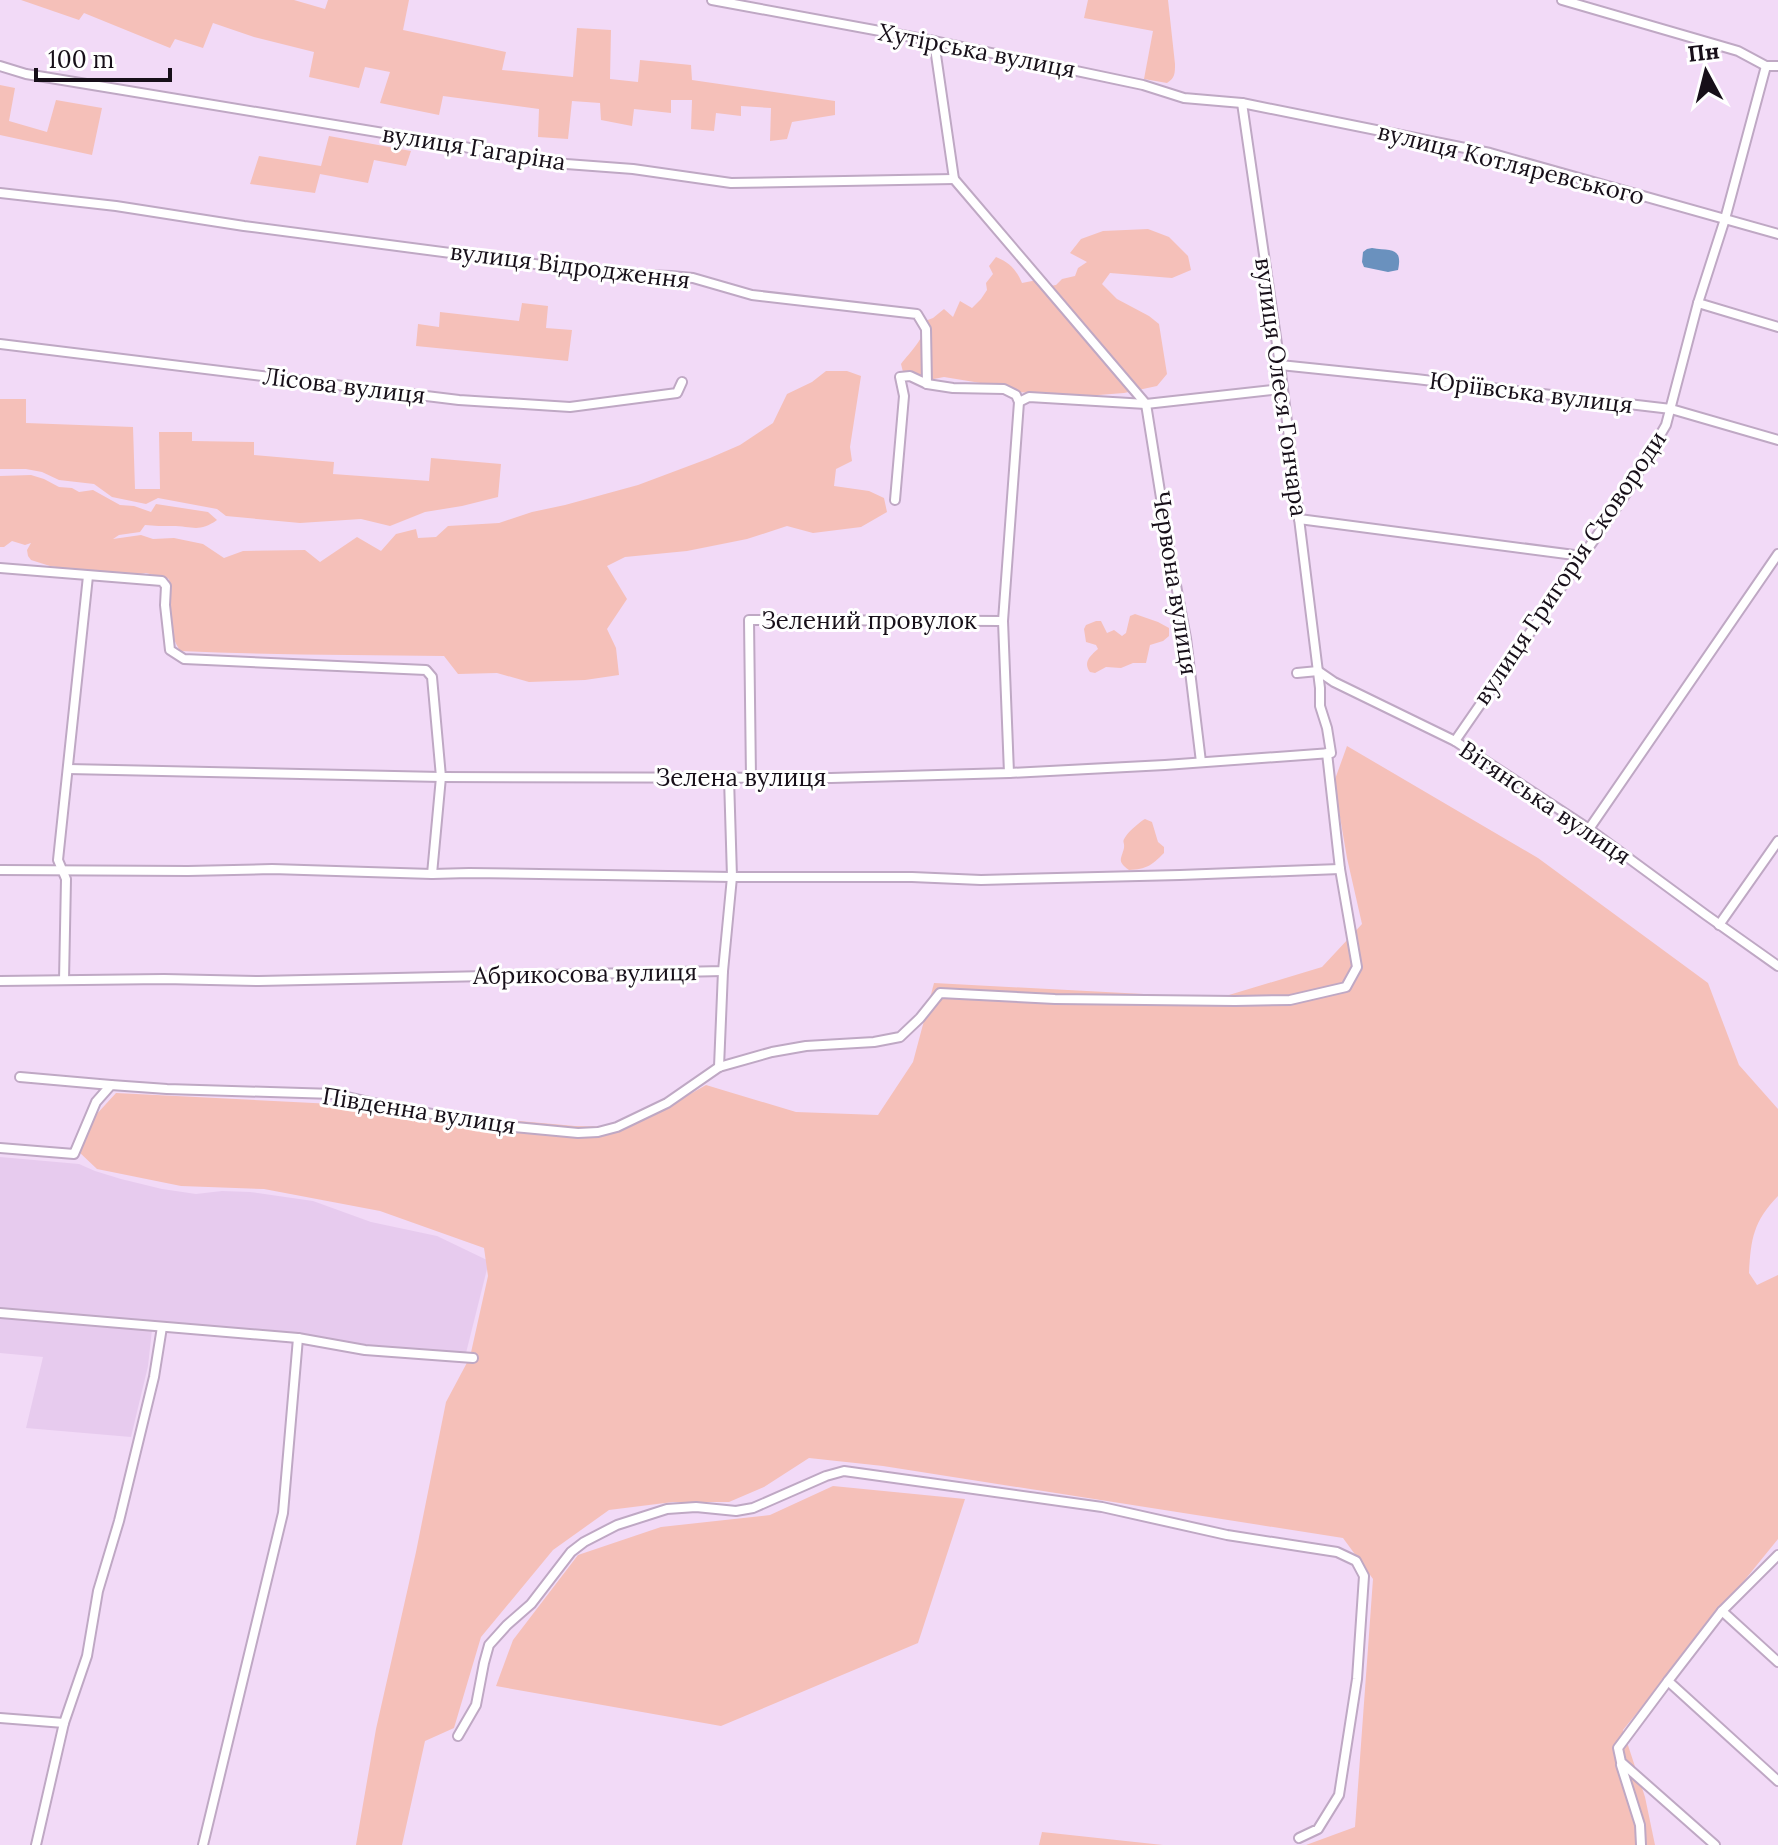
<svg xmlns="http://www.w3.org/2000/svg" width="1778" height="1845" font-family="Lora,serif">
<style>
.built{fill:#e7cbee}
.green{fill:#f5c0b9}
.water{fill:#6a91be}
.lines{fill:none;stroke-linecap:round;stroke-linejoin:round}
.minor-casing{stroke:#bfa8c4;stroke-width:12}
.minor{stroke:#fff;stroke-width:8}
.labels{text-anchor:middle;stroke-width:6;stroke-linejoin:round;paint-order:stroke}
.street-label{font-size:24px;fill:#170f19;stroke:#fff}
</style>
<rect width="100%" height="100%" fill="#f2daf7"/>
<path class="built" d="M0 1157 79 1164 95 1171 121 1179 162 1189 196 1194 222 1191 250 1192 313 1201 371 1222 437 1236 489 1261 466 1353 361 1346 357 1353 283 1342 152 1330 148 1366 131 1437 26 1428 43 1357 0 1353Z"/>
<g class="green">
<path d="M21 0H294L325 9 328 0H409L403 30 506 52 502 70 573 77 577 28 611 30 610 79 638 82 640 60 691 65 692 80 835 101V115L792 122 787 139 770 141 771 108 741 106V116L716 113 714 131 691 129 692 100H671V113L634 109 632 126 601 120 600 103 572 101 568 139 538 137 539 109 443 96 439 115 380 103 390 72 365 67 359 88 309 77 314 52 254 37 213 23 203 48 175 39 170 48 84 13 79 20Z"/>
<path d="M1088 0H1168L1175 64C1175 73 1175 78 1167 83L1144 79 1153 31 1084 18Z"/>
<path d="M0 85 15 88 9 121 47 132 56 100 102 108 92 155 0 135Z"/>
<path d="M329 136 411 151 406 166 374 160 368 183 320 174 315 193 250 184 259 156 321 166Z"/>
<path d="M1148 229 1169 237 1188 256 1191 270 1172 278 1110 273 1102 284 1117 299 1149 316 1159 324 1167 374 1157 386 1124 393 1086 396 1014 392 1005 387 944 377 913 383 905 380 901 364C911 351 926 338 925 321L933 318 944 309 953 317 960 301 972 308 981 299 987 290 986 283 993 274 989 266 996 257C1010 263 1016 269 1022 283L1042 279 1050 286 1056 285 1062 279 1075 276 1078 268 1087 262 1070 253 1081 239 1103 231Z"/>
<path d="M522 303 548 306 546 328 572 330 568 361 416 346 418 324 439 327 440 312 519 321Z"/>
<path d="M826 371H847L861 376 850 447 852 461 836 469 834 486 869 491 884 498 887 512 861 527 813 533 787 526 747 539 687 551 625 557 607 566 627 599 607 629 616 648 619 675 585 680 529 682 497 673 458 674 444 656C356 655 268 655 180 651 163 621 169 611 169 579L146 573 124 577 50 566 31 560 28 556 27 550 31 543 25 545 12 541 4 547H0V476L31 475 44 479 59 487 72 488 79 492 93 490 120 505 134 506 151 512 156 504 208 512 217 520C199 533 192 526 172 526 163 526 154 526 145 525L140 532 119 535 113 539 141 535 153 539 174 538 203 544 224 558 243 551 305 550 320 562 357 537 381 551 396 534 416 529 418 538 436 537 448 526 499 523 532 512 565 505 638 485 710 458 740 445 773 423 787 394 812 382Z"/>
<path d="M0 399H26V423L133 427 135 489H160L159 432H192V441L254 442V455L334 462 333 474 429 481 431 458 501 464 498 497 462 506 425 512 390 526 361 519 300 523 226 516 217 509 158 498 146 504 112 497 94 484 59 480 42 472 26 469H0Z"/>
<path d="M1135 614 1158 622 1169 628V636L1163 641 1150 645 1146 663H1133L1121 668 1106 667 1095 673 1090 672C1083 662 1090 656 1098 649L1096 645 1086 642 1084 629 1086 625 1096 621H1101L1107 633 1114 630 1122 636 1126 633 1130 616Z"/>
<path d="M1347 746 1538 858 1708 983 1739 1065 1778 1109V1196C1753 1222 1751 1239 1749 1273L1757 1285 1778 1275V1539L1623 1730 1645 1797 1655 1845H1306L1355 1827 1373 1579 1343 1538 883 1466 809 1458 764 1487 729 1502H673L609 1510 553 1550 481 1637 454 1728 425 1741 402 1845H356L376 1729 416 1552 446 1402 470 1357 488 1276 484 1248 380 1211 264 1189 181 1186 97 1169 78 1151 94 1117 116 1093 333 1104 575 1126 617 1127 655 1114 706 1085 796 1112 878 1115 913 1062 934 983 1219 998 1322 967 1362 924 1347 858 1334 782Z"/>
<path d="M1145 819 1152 822 1158 842 1164 847V853C1151 866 1147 869 1129 870 1117 861 1121 860 1124 848 1125 841 1121 843 1126 836 1129 831 1141 821 1145 819Z"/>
<path d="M833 1486 965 1499 918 1643 721 1726 496 1686 513 1640 578 1555 661 1527 770 1515Z"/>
<path d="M1042 1832 1163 1845H1039Z"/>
</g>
<path class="water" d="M1372 248C1391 251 1403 247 1398 270L1388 272 1364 267 1362 262 1363 252 1367 249Z"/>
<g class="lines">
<defs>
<g id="minor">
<path d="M712 0 934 41 1143 85 1184 98 1242 103 1490 153 1778 234"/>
<path d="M1562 0 1738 51 1766 66H1778"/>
<path d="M934 41 954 179 1146 404"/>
<path d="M0 66 26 74 456 145 526 161 633 169 731 183 954 179"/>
<path d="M0 193 116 206 244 226 611 274 671 276 693 278 752 295 917 314 926 329 927 384 910 376 900 377 904 396 895 500"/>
<path d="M1698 303 1778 327"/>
<path d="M0 344 459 400 570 407 677 393 682 382"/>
<path d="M1280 365 1416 379 1671 409 1778 440"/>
<path d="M927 384 953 388 1004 389 1016 395 1019 402"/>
<path d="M1146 404 1169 548 1186 638 1201 762"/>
<path d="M1299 519 1582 556"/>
<path d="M0 568 162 581 166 586 165 605 170 650 184 659 426 670 432 677 441 777 432 874"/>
<path d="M1297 673 1318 671 1334 682 1455 741 1589 829 1706 915 1778 966"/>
<path d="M1455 741 1627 492 1666 425 1698 303 1725 219 1766 66"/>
<path d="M68 769 441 777 831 778 1009 773 1165 765 1331 753 1327 728 1320 706V688L1280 365 1242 103"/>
<path d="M1009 773 1003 621 1019 402 1029 397 1146 404 1281 389"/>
<path d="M751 778 749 620 1003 621"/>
<path d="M1589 829 1778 554"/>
<path d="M0 870 188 871 272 869 432 874 469 873 732 877 729 778"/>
<path d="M1719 925 1778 841"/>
<path d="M64 980 66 879 58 860 88 576"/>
<path d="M0 981 164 979 259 981 723 971 732 877H912L981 880 1180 875 1340 869"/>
<path d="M719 1067 723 971"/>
<path d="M20 1077 111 1085"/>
<path d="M0 1148 74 1154 96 1102 111 1085 167 1089 334 1094 396 1108 504 1126 578 1133 598 1132 617 1127 667 1103 719 1067 772 1052 806 1046 874 1042 900 1037 920 1018 940 993 1055 999 1235 1001 1290 1000 1346 987 1357 967 1340 869 1327 753"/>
<path d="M0 1313 298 1338 365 1350 473 1358"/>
<path d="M1778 1555 1722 1611 1668 1681 1778 1781"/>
<path d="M1722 1611 1778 1662"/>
<path d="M1668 1681 1618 1748 1621 1762 1715 1845"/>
<path d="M0 1718 64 1723"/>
<path d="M458 1736 476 1705 484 1663 489 1645 507 1625 531 1604 571 1552 584 1542 617 1525 667 1509 696 1507 736 1511 753 1508 826 1476 844 1471 1102 1507 1227 1535 1337 1552 1356 1561 1364 1576 1357 1679 1339 1795 1318 1829 1299 1838"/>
<path d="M1621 1765 1640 1825 1641 1845"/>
<path d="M36 1845 64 1723 87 1656 98 1591 119 1521 154 1377 162 1327"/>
<path d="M203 1845 283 1513 298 1338"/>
</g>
</defs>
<use href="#minor" class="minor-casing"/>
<use href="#minor" class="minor"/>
</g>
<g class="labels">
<g class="street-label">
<text transform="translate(977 51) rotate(11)" y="8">Хутірська вулиця</text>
<text transform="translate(474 148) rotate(9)" y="8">вулиця Гагаріна</text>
<text transform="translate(1511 164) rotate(14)" y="8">вулиця Котляревського</text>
<text transform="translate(570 266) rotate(7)" y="8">вулиця Відродження</text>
<text transform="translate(344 386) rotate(7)" y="8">Лісова вулиця</text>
<text transform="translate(1281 387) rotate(82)" y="8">вулиця Олеся Гончара</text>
<text transform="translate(1531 393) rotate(7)" y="8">Юріївська вулиця</text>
<text transform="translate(1570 568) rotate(-56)" y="8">вулиця Григорія Сковороди</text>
<text transform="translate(1175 583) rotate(81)" y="8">Червона вулиця</text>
<text x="869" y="629">Зелений провулок</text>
<text x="741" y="786">Зелена вулиця</text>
<text transform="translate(1545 803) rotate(34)" y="8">Вітянська вулиця</text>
<text transform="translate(585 974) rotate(-1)" y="8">Абрикосова вулиця</text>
<text transform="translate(419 1111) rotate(9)" y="8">Південна вулиця</text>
</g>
</g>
<g transform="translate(1706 72) rotate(353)" stroke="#ffffff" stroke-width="6" paint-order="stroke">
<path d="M0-6L14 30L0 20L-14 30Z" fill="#170f19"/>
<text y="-12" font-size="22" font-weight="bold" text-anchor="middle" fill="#170f19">Пн</text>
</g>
<path d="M36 68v12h134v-12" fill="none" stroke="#170f19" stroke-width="4"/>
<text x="48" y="68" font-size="24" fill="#170f19" stroke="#ffffff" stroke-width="6" paint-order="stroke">100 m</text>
</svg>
